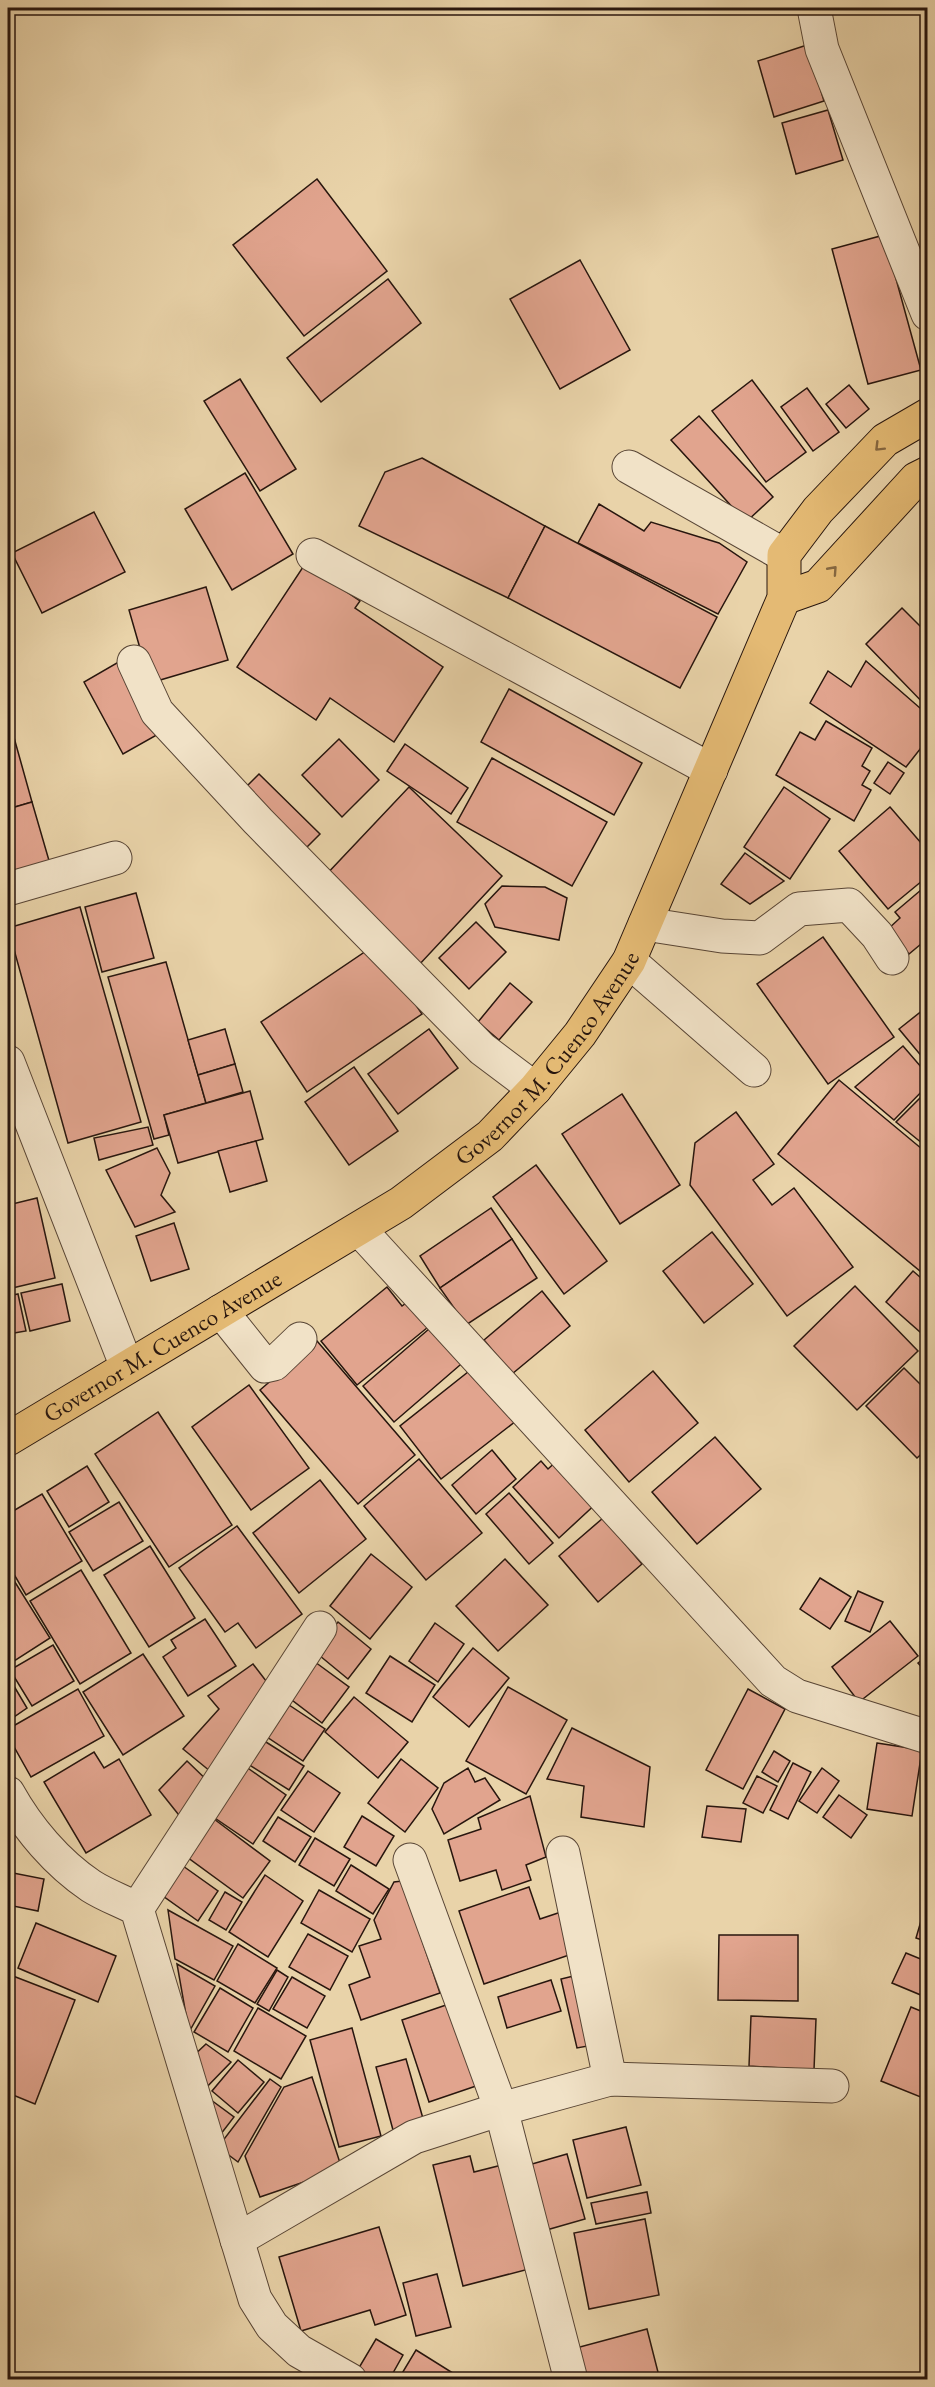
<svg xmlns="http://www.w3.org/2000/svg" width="935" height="2387" font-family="'EB Garamond',serif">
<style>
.building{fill:#e1a48e;stroke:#28160e;stroke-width:1.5}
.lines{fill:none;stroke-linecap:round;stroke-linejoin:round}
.minor-casing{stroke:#584535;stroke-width:35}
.major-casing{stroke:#28160e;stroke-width:35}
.minor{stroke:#f1e2c7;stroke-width:33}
.major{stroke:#e4ba74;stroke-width:33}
.oneway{stroke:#866841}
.labels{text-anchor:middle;stroke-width:4.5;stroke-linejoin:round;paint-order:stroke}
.street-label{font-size:24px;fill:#28160e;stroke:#f1e2c7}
</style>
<rect width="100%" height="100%" fill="#e9d3a9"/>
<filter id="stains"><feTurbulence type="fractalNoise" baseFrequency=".00333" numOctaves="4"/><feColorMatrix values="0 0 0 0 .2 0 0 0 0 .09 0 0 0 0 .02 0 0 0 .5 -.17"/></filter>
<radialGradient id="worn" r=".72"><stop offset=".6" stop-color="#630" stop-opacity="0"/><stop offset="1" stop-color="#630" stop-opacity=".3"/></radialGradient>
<g class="building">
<path d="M807 45 824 101 774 117 758 61Z"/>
<path d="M828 110 843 160 796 174 782 123Z"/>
<path d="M317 179 387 271 304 336 233 245Z"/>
<path d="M884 235 921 370 868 384 832 249Z"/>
<path d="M580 260 630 350 560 389 510 299Z"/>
<path d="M388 279 421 323 321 402 287 358Z"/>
<path d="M240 379 296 469 260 491 204 401Z"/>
<path d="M752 380 806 452 766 482 712 411Z"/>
<path d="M849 385 869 409 846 428 826 404Z"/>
<path d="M807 388 839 432 813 451 781 407Z"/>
<path d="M699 416 773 497 746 522 671 440Z"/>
<path d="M422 458 545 526 508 598 359 526 385 472Z"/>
<path d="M245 473 293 554 232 590 185 509Z"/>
<path d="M599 504 644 531 651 522 719 543 747 562 718 614 578 543Z"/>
<path d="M94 512 125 572 42 613 12 553Z"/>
<path d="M545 526 717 617 680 688 508 598Z"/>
<path d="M305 564 360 601 355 608 443 667 394 742 330 698 316 720 237 667Z"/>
<path d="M206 587 228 660 150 683 129 610Z"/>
<path d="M902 608 928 634V708L866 644Z"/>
<path d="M122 660 162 732 123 754 84 682Z"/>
<path d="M866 661 928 715V739L906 767 810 703 828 671 851 687Z"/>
<path d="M509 689 642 763 614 815 481 742Z"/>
<path d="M8 716 32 802 8 809Z"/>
<path d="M826 721 872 748 862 766 870 771 862 785 871 790 854 821 776 775 800 732 815 740Z"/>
<path d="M339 739 379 780 342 817 302 775Z"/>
<path d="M405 744 468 788 451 814 387 771Z"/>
<path d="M492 758 607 822 572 886 457 822Z"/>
<path d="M888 762 904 773 890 794 874 783Z"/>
<path d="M259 774 320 834 299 855 238 795Z"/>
<path d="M409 787 502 876 418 966 324 877Z"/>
<path d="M784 787 830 819 790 879 744 847Z"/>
<path d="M32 802 50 864 8 877V809Z"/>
<path d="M890 807 928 851V876L888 909 839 851Z"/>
<path d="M745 853 784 881 750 904 721 884Z"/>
<path d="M928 884V953L921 944 909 954 887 930 900 918 895 912Z"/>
<path d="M502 886 545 887 567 898 559 940 495 927 485 904Z"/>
<path d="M136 893 154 958 102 972 85 907Z"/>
<path d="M80 907 141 1122 68 1143 8 928Z"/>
<path d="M476 922 506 952 469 989 439 958Z"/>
<path d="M823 937 894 1037 828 1084 757 984Z"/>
<path d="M375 945 422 1014 307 1092 261 1022Z"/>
<path d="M166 962 206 1103 164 1115 169 1135 154 1139 108 977Z"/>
<path d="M510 983 532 1002 499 1040 478 1022Z"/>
<path d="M928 1006V1064L899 1029Z"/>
<path d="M225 1029 235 1064 198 1075 188 1040Z"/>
<path d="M429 1029 458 1068 398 1114 368 1074Z"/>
<path d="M903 1046 928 1075V1085L894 1120 855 1087Z"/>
<path d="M235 1064 243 1092 206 1103 198 1075Z"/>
<path d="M354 1067 398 1131 349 1165 305 1102Z"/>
<path d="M839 1080 928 1154 926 1276 778 1154Z"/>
<path d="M928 1090V1148L896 1122Z"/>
<path d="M250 1091 263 1139 178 1163 164 1115Z"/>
<path d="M622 1094 680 1185 620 1224 562 1134Z"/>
<path d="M736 1112 774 1164 753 1180 772 1205 794 1188 853 1267 787 1316 690 1185 695 1143Z"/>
<path d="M148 1127 153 1145 99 1160 94 1138Z"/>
<path d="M256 1141 267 1181 230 1192 218 1151Z"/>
<path d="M157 1148 170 1173 161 1195 175 1212 135 1227 106 1170Z"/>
<path d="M536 1165 607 1261 564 1294 493 1197Z"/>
<path d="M37 1198 55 1278 8 1289V1205Z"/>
<path d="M491 1208 512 1239 440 1288 420 1256Z"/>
<path d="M174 1223 189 1269 151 1281 136 1236Z"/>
<path d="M712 1232 753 1284 704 1323 663 1271Z"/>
<path d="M512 1239 537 1278 466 1325 440 1288Z"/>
<path d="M913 1271 928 1284V1339L886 1302Z"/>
<path d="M62 1284 70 1321 30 1331 21 1293Z"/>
<path d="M855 1286 918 1351 857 1410 794 1346Z"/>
<path d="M387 1287 402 1306 413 1298 433 1323 357 1385 321 1341Z"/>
<path d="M542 1291 570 1326 512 1374 484 1340Z"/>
<path d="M18 1294 26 1331 8 1334V1296Z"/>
<path d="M437 1322 467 1359 394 1422 363 1386Z"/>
<path d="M317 1341 415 1455 358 1504 260 1390Z"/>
<path d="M473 1368 516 1421 441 1479 400 1426Z"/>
<path d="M904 1368 928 1392V1448L917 1458 866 1406Z"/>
<path d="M653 1371 698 1423 629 1482 585 1430Z"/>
<path d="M249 1385 309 1468 251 1510 192 1427Z"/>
<path d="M158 1412 232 1525 169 1567 95 1454Z"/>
<path d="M715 1437 761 1489 697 1544 652 1492Z"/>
<path d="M492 1450 516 1479 476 1514 452 1485Z"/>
<path d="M561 1457 600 1500 559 1538 513 1487 541 1461 548 1469Z"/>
<path d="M419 1459 482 1533 426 1580 364 1506Z"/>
<path d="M87 1466 109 1502 69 1527 47 1491Z"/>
<path d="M320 1480 366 1539 299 1593 253 1533Z"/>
<path d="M509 1493 553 1543 529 1564 486 1514Z"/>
<path d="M42 1494 82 1561 26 1595 8 1564V1514Z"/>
<path d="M119 1502 143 1541 93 1571 69 1532Z"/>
<path d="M603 1518 642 1564 598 1602 559 1556Z"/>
<path d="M237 1526 302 1614 256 1648 238 1623 225 1632 179 1568Z"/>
<path d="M150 1546 195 1618 149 1647 104 1575Z"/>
<path d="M371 1554 412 1587 370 1639 330 1606Z"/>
<path d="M505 1559 548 1605 498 1651 456 1606Z"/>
<path d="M81 1570 131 1653 80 1684 30 1601Z"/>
<path d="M8 1571 50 1638 8 1665Z"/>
<path d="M820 1578 851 1597 830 1629 800 1609Z"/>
<path d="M858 1591 883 1602 870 1632 845 1621Z"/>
<path d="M205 1619 236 1666 188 1696 163 1657 176 1648 171 1640Z"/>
<path d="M890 1621 918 1656 859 1702 832 1667Z"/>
<path d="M338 1622 371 1649 348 1679 314 1651Z"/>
<path d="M435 1623 464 1644 438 1682 409 1661Z"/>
<path d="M53 1645 74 1681 32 1706 10 1670Z"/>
<path d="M473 1648 509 1678 469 1727 433 1697Z"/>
<path d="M143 1654 184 1716 123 1755 83 1692Z"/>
<path d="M928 1655V1674L918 1663Z"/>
<path d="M390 1656 435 1685 412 1722 366 1693Z"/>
<path d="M315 1662 349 1687 322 1723 288 1697Z"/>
<path d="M253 1664 273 1690 216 1776 183 1749 219 1709 208 1696Z"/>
<path d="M8 1676 27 1708 8 1721Z"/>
<path d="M508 1687 567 1720 526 1794 466 1761Z"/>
<path d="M78 1689 104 1736 31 1777 8 1736V1729Z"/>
<path d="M748 1689 785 1709 743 1789 706 1770Z"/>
<path d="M354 1697 408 1742 378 1778 325 1732Z"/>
<path d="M283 1701 325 1729 303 1761 261 1733Z"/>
<path d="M572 1728 650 1767 644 1827 581 1817 584 1786 547 1779Z"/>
<path d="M258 1737 304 1766 289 1790 243 1761Z"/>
<path d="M877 1743 922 1750 912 1816 867 1809Z"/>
<path d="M774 1751 790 1761 778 1782 762 1772Z"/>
<path d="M94 1752 104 1768 119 1759 151 1815 86 1853 44 1782Z"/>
<path d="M401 1759 438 1788 405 1832 368 1803Z"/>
<path d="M187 1761 213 1786 186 1824 159 1790Z"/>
<path d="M793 1763 811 1772 788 1819 770 1810Z"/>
<path d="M242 1764 286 1795 253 1844 209 1814Z"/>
<path d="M468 1768 475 1782 485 1778 500 1800 444 1834 432 1809 444 1783Z"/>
<path d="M822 1768 839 1781 817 1813 799 1801Z"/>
<path d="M308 1771 340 1793 314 1832 281 1810Z"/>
<path d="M757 1776 777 1786 763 1813 743 1803Z"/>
<path d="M839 1795 867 1815 851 1838 823 1817Z"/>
<path d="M530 1796 546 1857 526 1865 531 1880 502 1890 496 1870 460 1881 448 1840 481 1829 478 1818Z"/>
<path d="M707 1806 746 1809 741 1842 702 1837Z"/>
<path d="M362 1816 394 1836 376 1866 344 1847Z"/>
<path d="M278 1817 311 1837 295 1862 263 1841Z"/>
<path d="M214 1819 270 1861 243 1898 187 1857Z"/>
<path d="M315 1838 350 1859 334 1886 299 1865Z"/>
<path d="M351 1865 389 1889 373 1914 336 1891Z"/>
<path d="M183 1866 218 1891 198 1921 163 1896Z"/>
<path d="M8 1872 44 1879 38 1911 8 1905Z"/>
<path d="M265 1875 303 1901 268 1957 229 1932Z"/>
<path d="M402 1881 440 1993 361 2020 349 1985 370 1977 359 1946 381 1939 374 1920 394 1882Z"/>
<path d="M529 1887 540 1919 561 1912 575 1953 484 1984 459 1911Z"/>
<path d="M319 1890 370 1919 352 1952 301 1923Z"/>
<path d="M225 1892 242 1902 226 1930 209 1920Z"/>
<path d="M928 1897V1942L916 1938Z"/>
<path d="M168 1910 233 1946 214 1980 175 1959Z"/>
<path d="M36 1923 116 1956 98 2002 18 1968Z"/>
<path d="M308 1934 348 1956 330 1990 289 1967Z"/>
<path d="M719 1935H798V2001L718 2000Z"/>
<path d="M238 1944 277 1968 255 2003 217 1981Z"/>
<path d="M906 1953 928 1962V1998L892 1983Z"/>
<path d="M177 1964 215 1986 189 2032Z"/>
<path d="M277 1970 288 1977 269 2011 257 2004Z"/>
<path d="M582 1974 599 2044 577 2048 561 1979Z"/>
<path d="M13 1976 75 2000 35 2104 8 2093V1991Z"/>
<path d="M292 1977 325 1996 307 2028 273 2009Z"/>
<path d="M551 1980 561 2011 507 2028 498 1997Z"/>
<path d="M220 1988 253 2008 228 2052 194 2032Z"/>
<path d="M452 2003 479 2085 429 2102 402 2020Z"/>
<path d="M911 2007 928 2014V2100L881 2081Z"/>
<path d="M258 2008 306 2036 281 2079 234 2051Z"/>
<path d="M751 2016 816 2019 814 2070 749 2066Z"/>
<path d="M352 2028 381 2136 339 2147 310 2040Z"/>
<path d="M206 2044 231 2062 200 2094 190 2059Z"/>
<path d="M406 2059 424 2122 393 2130 376 2067Z"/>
<path d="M238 2060 264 2082 238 2113 212 2091Z"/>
<path d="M312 2077 342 2169 260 2197 245 2156 284 2087Z"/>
<path d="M270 2079 281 2087 238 2162 218 2147Z"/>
<path d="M207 2097 234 2117 217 2139Z"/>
<path d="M626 2127 641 2185 587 2198 573 2140Z"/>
<path d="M567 2154 585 2219 543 2231 525 2166Z"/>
<path d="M470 2156 474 2172 502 2165 529 2269 463 2286 433 2165Z"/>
<path d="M647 2192 651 2213 596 2224 591 2203Z"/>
<path d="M645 2219 659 2295 589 2309 574 2233Z"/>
<path d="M379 2227 406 2315 375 2325 370 2310 301 2331 279 2257Z"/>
<path d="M437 2274 451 2327 416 2336 403 2283Z"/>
<path d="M647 2329 660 2380H584L576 2348Z"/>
<path d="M376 2339 403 2355 389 2380H372L357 2371Z"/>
<path d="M416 2350 464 2380H398Z"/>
</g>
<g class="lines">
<defs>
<g id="minor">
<path d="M814 8 822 49 928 314"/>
<path d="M629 467 784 555"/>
<path d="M313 555 711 770"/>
<path d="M134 662 157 712 258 821 482 1049 535 1089"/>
<path d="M8 889 115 858"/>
<path d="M645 924 722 936 760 938 799 909 849 905 877 935 892 958"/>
<path d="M629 961 754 1070"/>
<path d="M8 1062 127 1367"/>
<path d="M359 1229 773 1681 797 1696 928 1737"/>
<path d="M221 1311 265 1366 274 1364 300 1339"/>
<path d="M8 1793C28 1829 57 1863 91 1886 105 1895 122 1901 137 1909L255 2299 272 2326 299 2351 350 2380"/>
<path d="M563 1853 610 2079"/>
<path d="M410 1860 501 2109 571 2380"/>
<path d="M137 1909 320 1628"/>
<path d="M237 2240 414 2137 501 2109 610 2079 832 2086"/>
</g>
<g id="major">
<path d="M784 598 818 586 916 479 928 473"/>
<path id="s1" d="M8 1439 401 1203 490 1136 535 1089 580 1034 629 961 784 598V555L818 510 885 440 928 415"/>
</g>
</defs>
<use href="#minor" class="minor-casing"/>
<use href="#major" class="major-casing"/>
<use href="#minor" class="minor"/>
<use href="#major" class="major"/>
</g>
<defs><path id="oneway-chevron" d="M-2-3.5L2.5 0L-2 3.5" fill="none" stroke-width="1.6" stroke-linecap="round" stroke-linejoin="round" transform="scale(1.5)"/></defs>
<g class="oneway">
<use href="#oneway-chevron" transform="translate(879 447) rotate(135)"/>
<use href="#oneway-chevron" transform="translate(833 570) rotate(-48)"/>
</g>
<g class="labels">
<g class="street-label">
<text dy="8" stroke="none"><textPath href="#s1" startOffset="666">Governor M. Cuenco Avenue</textPath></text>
<text dy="8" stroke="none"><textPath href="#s1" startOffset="180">Governor M. Cuenco Avenue</textPath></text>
</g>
</g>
<rect width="935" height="2387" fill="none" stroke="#e9d3a9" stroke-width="30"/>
<rect x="9" y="9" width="917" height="2369" fill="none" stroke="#28160e" stroke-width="3"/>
<rect x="15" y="15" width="905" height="2357" fill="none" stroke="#28160e" stroke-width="1.5"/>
<rect width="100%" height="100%" filter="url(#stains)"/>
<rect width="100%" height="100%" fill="url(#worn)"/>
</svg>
